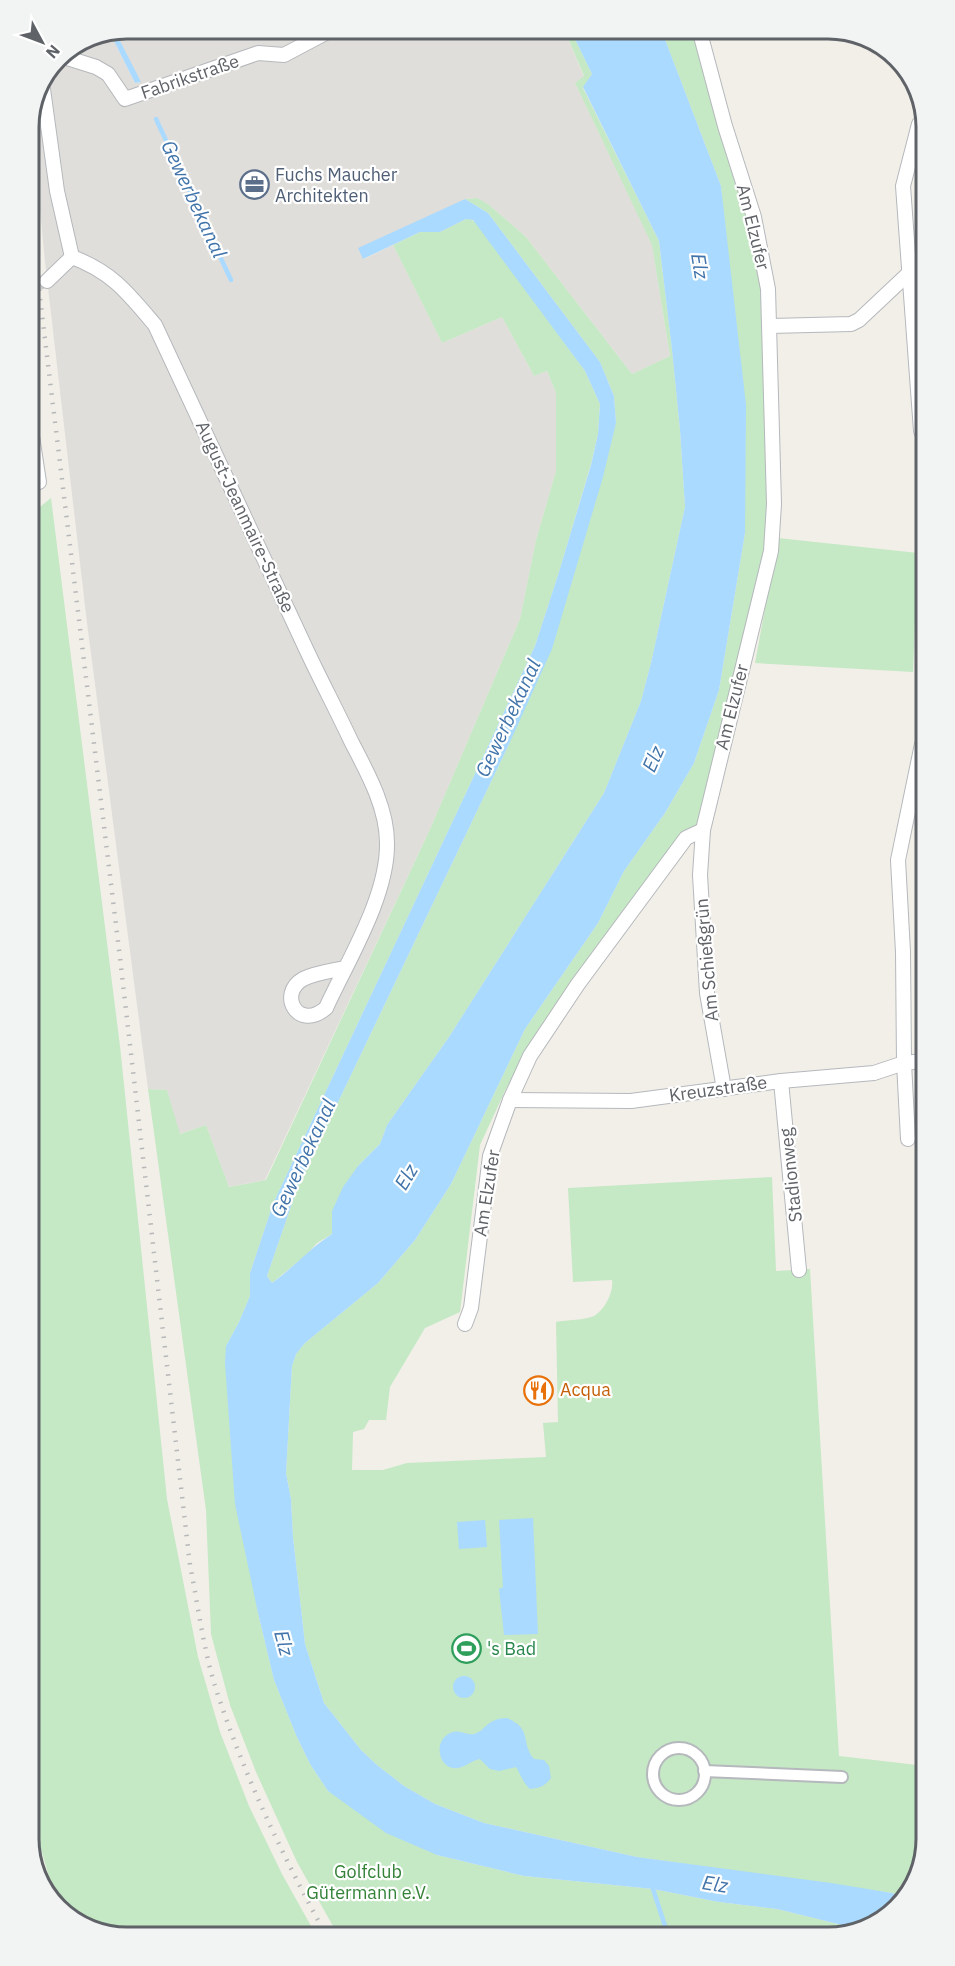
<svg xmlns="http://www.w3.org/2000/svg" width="955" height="1966" font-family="'IBM Plex Sans',sans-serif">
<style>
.industrial{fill:#e0deda}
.green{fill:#c5e8c5}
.water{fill:#aadaff}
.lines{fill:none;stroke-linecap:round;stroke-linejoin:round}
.stream{stroke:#aadaff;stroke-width:4.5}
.minor-tunnel{stroke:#ccccc8;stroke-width:14;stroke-dasharray:14 7;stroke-linecap:butt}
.pedestrian-casing{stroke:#b5b8bc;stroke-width:14}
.minor-casing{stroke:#b5b8bc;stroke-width:16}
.pedestrian{stroke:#fff;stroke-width:10}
.minor{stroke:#fff;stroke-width:14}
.rail{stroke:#b6b7b8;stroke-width:4.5;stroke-dasharray:1.5 8;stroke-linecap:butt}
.labels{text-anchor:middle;stroke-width:4.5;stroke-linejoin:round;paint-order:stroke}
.street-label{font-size:18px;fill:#5f6368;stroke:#fff}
.service-label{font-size:18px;fill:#4e5e75;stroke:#fff;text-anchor:start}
.food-label{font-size:18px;fill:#c56008;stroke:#fff;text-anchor:start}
.leisure-label{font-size:18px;fill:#27864d;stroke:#fff;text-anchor:start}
.park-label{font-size:18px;fill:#348238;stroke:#fff}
.water-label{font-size:20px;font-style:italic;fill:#4174aa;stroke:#fff}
.rim{fill:none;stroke:#5f6368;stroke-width:3}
</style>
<rect width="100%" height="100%" fill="#f1efe8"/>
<path class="industrial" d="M127 29H151L164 33 176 32 185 29H564L584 77 575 83 652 244 670 356 632 374 526 237 488 204 477 198 465 199 363 255 364 259 393 245 442 343 502 317 534 376 547 371 556 393V471L536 540 520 619 431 827 265 1180 229 1187 206 1125 179 1134 167 1090 148 1089 87 623 45 262 31 116 58 57 111 35 135 83 140 82 116 33Z"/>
<g class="green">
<path d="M564 29H570L592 74 583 88 659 241 672 350 680 430 685 507 651 663 641 701 604 793 449 1037 387 1125 380 1144 358 1166 332 1234 317 1243 306 1255 272 1283 267 1276 298 1186 510 742 616 423 614 396 600 362 488 213 465 199 477 198 488 204 526 237 632 374 670 356 652 245 575 83 584 76Z"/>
<path d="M661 29H699L762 255 771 551 703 830 686 838 574 978 535 1037 505 1091 480 1145 460 1312 425 1328 390 1387 386 1420H369L364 1429 353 1432 352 1470H383L407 1463 546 1457 543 1423 558 1422 556 1322C566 1320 586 1320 594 1316 605 1310 614 1291 612 1280L573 1282 568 1188 772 1177 776 1271 810 1269 839 1756 926 1766V1840L910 1894 905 1898 892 1893 637 1857 484 1823 435 1804 404 1786 377 1765 361 1750 324 1703 305 1644 293 1537 291 1499 286 1473 292 1366 296 1354 305 1343 378 1283 415 1240 451 1184 525 1029 598 923 624 871 665 813 694 763 719 690 745 533 721 186Z"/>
<path d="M466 219H470L477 223 585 371 600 404 598 434 591 464 559 572 535 646 273 1204 250 1273V1296L239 1322 226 1346 258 1613 274 1680 296 1735 310 1764 328 1791 437 1855 524 1876 653 1889 719 1902 777 1909 842 1925 868 1928 866 1930 338 1935 297 1862 256 1772 230 1705 211 1634 206 1510 148 1089 167 1090 180 1134 206 1125 229 1187 266 1180 431 827 520 619 536 540 556 471V393L547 371 534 376 502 317 442 343 393 245 420 232H440Z"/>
<path d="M51 498 120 1046 167 1499 198 1657 220 1732 249 1806 282 1874 316 1935 121 1937 72 1921 56 1902 36 1831 30 515Z"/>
<path d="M778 538 918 553 913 672 755 663Z"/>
</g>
<g class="water">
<path d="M570 29H661L721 186 746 405 745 533 719 690 694 763 665 813 624 871 598 923 525 1029 451 1184 415 1240 378 1283 305 1343 296 1354 292 1366 286 1473 291 1499 293 1537 305 1644 324 1703 361 1750 377 1765 404 1786 435 1804 484 1823 637 1857 831 1883 892 1893 905 1898 868 1928 842 1925 777 1909 719 1902 653 1889 524 1876 437 1855 386 1833 328 1791 310 1764 296 1735 274 1680 258 1613 235 1504 225 1363 226 1346 239 1322 250 1296V1273L273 1204 535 646 559 572 591 465 598 434 600 404 585 371 473 220 466 219 440 232H420L363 259 358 248 465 199 488 213 600 362 614 396 616 423 603 477 552 649 510 742 298 1186 267 1276 272 1283C293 1268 310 1248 332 1234V1211L343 1187 358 1166 380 1144 387 1125 449 1037 604 793 641 701 651 663 685 507 680 430 672 350 659 241 583 87 592 74Z"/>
<path d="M116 33 141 82 135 83 111 35Z"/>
<path d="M533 1518 538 1634 504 1635 499 1589 503 1587 499 1520Z"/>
<path d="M485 1520 487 1547 459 1549 457 1522Z"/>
<circle cx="464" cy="1687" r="11"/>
<path d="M507 1718C533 1729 520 1742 534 1759L544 1760 549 1766 551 1778C545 1786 540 1788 530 1789 523 1783 521 1775 516 1767L499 1771 490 1769 480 1759C472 1760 466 1767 458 1768 440 1771 433 1744 447 1735 459 1727 464 1736 474 1734 486 1731 485 1719 507 1718Z"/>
</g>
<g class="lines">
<g class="stream">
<path d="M156 119 231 280"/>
<path d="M653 1889 667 1932"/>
</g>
<path class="minor-tunnel" d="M29 285 47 281"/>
<defs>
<g id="pedestrian">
<circle cx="679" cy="1774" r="26"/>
<path d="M704 1771 842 1777"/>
</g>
<g id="minor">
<path d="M699 29 725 126 754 217 768 289 774 504 771 551 703 830 700 875 707 993 724 1089"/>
<path d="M57 58 61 56 96 67 108 74 125 99 258 53 284 55 333 29"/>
<path d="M43 89 57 191 72 257"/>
<path d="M919 124 903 186 921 431"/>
<path d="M72 257C112 272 128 293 155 325 206 434 256 543 307 651 321 681 337 711 351 741 367 772 387 807 387 843 388 896 348 960 326 1008 298 1032 277 994 303 979 315 973 331 971 345 968"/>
<path d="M47 281 72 257"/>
<path d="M770 326 851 324 859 320 909 273"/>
<path d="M30 423 39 482"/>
<path d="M781 1081 799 1270"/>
<path d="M510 1100 631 1101 781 1081 874 1073 904 1063 923 1061"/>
<path d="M908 1139 904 1063 903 952 898 860 922 744"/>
<path d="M465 1324 471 1308 490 1156 510 1100 530 1056 578 984 686 838 703 830"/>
</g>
</defs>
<use href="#pedestrian" class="pedestrian-casing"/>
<use href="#minor" class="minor-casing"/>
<use href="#pedestrian" class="pedestrian"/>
<use href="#minor" class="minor"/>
<path class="rail" d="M29 195 40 298 120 958 190 1565C198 1605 203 1647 215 1686 243 1773 282 1855 326 1935"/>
</g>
<defs>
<symbol id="office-ring" viewBox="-11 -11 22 22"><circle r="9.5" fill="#fff" stroke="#5c6f8a" stroke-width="1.5"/><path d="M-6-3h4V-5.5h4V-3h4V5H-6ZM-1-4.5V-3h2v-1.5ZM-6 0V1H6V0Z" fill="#5c6f8a"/></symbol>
<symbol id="restaurant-ring" viewBox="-11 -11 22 22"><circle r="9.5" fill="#fff" stroke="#e8710a" stroke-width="1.5"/><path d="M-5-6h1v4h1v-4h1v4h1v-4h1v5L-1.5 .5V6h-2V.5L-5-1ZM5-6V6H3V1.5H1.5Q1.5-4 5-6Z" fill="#e8710a"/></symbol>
<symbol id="stadium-ring" viewBox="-11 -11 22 22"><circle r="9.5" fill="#fff" stroke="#2e9e5b" stroke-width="1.5"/><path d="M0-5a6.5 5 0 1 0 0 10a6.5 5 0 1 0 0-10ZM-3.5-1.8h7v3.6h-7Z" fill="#2e9e5b"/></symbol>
</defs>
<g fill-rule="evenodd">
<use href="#office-ring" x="238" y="168" width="33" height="33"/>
<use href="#restaurant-ring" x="522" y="1374" width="33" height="33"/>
<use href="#stadium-ring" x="450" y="1632" width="33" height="33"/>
</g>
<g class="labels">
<g class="street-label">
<text transform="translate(190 77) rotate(-19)" y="6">Fabrikstraße</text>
<text transform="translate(753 227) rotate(76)" y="6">Am Elzufer</text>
<text transform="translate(245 517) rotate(65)" y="6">August-Jeanmaire-Straße</text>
<text transform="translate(732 707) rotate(-76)" y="6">Am Elzufer</text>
<text transform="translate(707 960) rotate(-95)" y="6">Am Schießgrün</text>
<text transform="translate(718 1089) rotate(-8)" y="6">Kreuzstraße</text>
<text transform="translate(791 1175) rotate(-96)" y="6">Stadionweg</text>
<text transform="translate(487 1193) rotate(-81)" y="6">Am Elzufer</text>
</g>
<g class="service-label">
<text x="275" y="181">Fuchs Maucher<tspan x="275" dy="21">Architekten</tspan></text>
</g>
<g class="food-label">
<text x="560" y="1396">Acqua</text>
</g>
<g class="leisure-label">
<text x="487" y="1655">'s Bad</text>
</g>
<g class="park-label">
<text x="368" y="1878">Golfclub<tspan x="368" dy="21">Gütermann e.V.</tspan></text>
</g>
<g class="water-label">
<text transform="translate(194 199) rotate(65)" y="7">Gewerbekanal</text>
<text transform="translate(700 266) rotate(81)" y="7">Elz</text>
<text transform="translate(508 718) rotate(-65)" y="7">Gewerbekanal</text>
<text transform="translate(653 759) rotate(-66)" y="7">Elz</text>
<text transform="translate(303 1158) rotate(-65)" y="7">Gewerbekanal</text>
<text transform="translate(406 1177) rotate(-59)" y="7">Elz</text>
<text transform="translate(284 1643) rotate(75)" y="7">Elz</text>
<text transform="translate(715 1884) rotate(9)" y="7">Elz</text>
</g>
</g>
<path d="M0 0H955V1966H0ZM127 39H828A88 88 0 0 1 916 127V1839A88 88 0 0 1 828 1927H127A88 88 0 0 1 39 1839V127A88 88 0 0 1 127 39Z" fill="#f2f3f3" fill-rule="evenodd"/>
<path class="rim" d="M127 39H828A88 88 0 0 1 916 127V1839A88 88 0 0 1 828 1927H127A88 88 0 0 1 39 1839V127A88 88 0 0 1 127 39Z"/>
<g transform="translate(42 42) rotate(131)" stroke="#ffffff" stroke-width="4.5" paint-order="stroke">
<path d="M0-4.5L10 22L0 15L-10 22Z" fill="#5f6368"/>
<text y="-9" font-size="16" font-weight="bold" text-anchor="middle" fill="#5f6368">N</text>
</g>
</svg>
